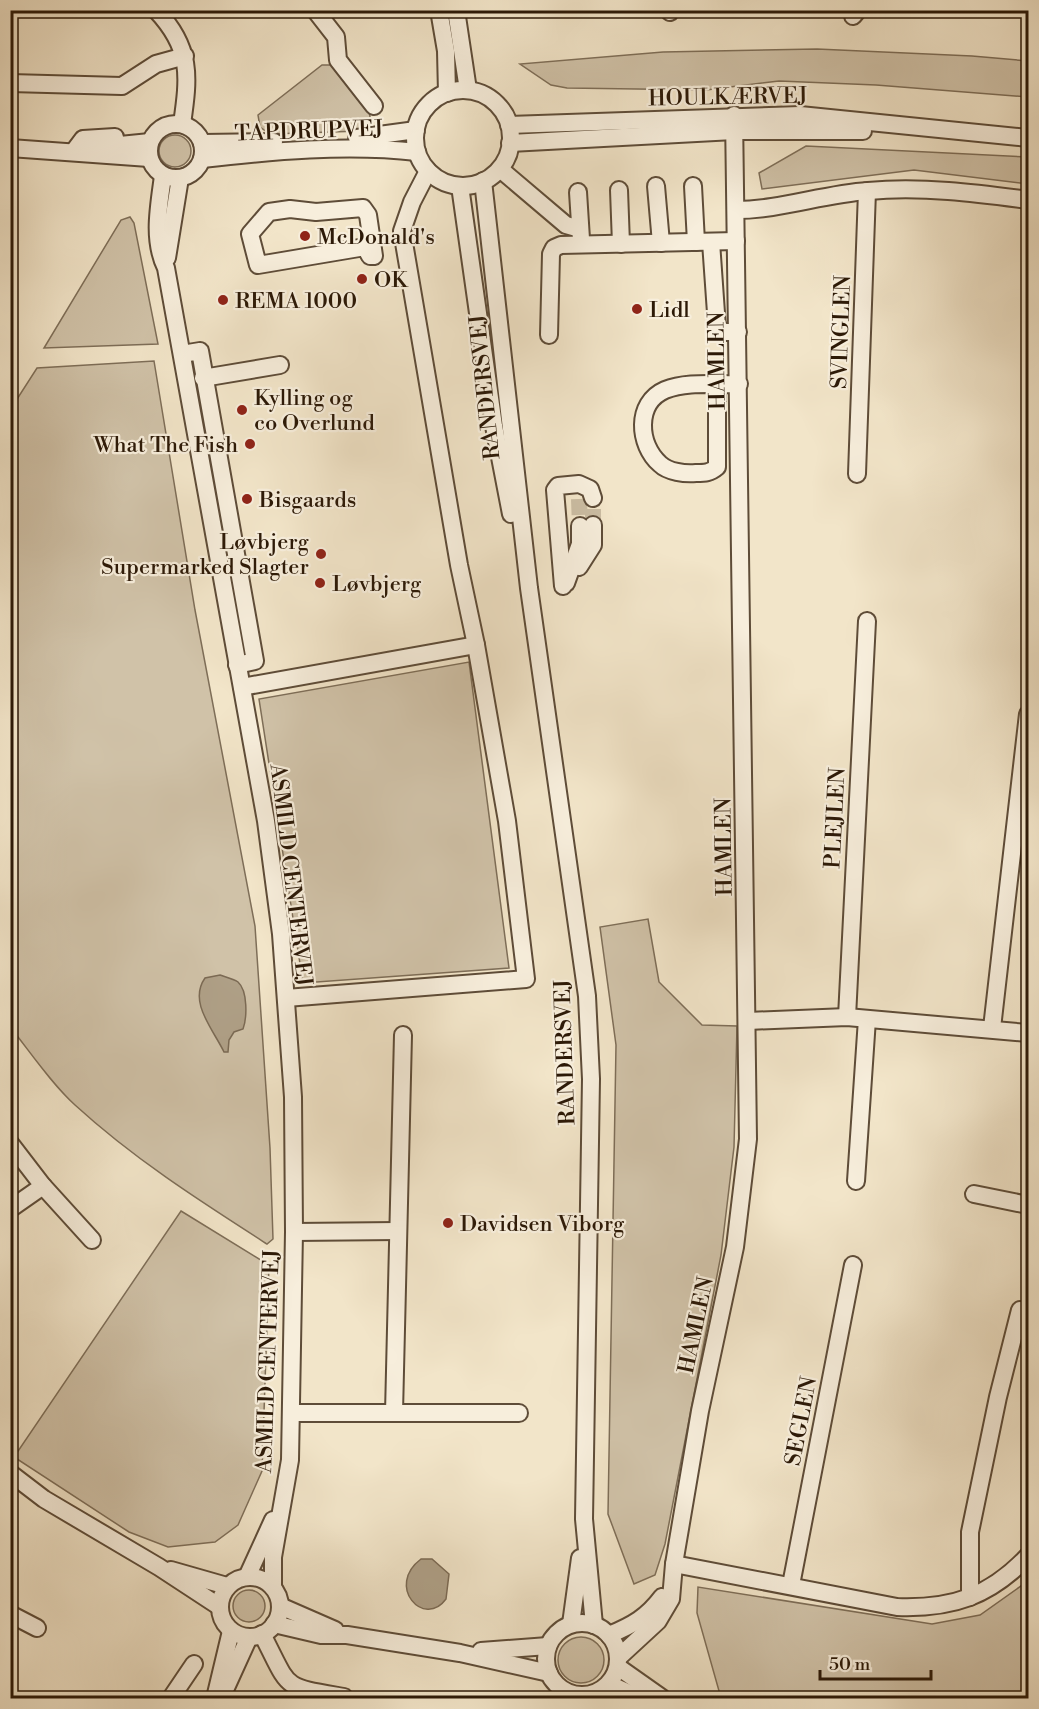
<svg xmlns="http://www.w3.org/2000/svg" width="1039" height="1709" font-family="'Libre Bodoni',serif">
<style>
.green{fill:#d0c2a8;stroke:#7e6e58;stroke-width:1.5}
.water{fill:#afa087;stroke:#7b6a54;stroke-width:1.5}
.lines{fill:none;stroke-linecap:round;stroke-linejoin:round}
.minor-tunnel{stroke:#cabca2;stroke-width:16;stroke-dasharray:16 8;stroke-linecap:butt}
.minor-casing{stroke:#5e4c38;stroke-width:20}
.minor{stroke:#f7eedc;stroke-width:16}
.poi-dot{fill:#8f2418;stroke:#f7eedc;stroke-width:2}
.labels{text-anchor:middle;stroke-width:4.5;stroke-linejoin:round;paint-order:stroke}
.street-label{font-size:22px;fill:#2c1907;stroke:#f7eedc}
.poi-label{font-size:22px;fill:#2c1907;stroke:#f7eedc;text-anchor:start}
</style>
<rect width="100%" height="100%" fill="#f2e5c9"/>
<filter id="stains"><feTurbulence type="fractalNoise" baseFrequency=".00333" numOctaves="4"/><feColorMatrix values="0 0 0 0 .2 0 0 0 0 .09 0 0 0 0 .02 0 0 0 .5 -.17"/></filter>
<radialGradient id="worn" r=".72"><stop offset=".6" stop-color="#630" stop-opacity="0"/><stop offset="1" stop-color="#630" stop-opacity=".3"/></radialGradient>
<g class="green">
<path d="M817 49 972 56 1028 61V97L876 85 779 81 706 90 567 88 551 85 520 64 663 52Z"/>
<path d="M322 65H331L369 110 371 124 361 131 270 134 260 127 258 115Z"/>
<circle cx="175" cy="151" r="16"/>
<path d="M806 146 1028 157V184L914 170 762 189 759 173Z"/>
<path d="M130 217 134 223 158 344 44 348 121 220Z"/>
<path d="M154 361 195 610 255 926 270 1148 273 1239 267 1244C200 1201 134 1159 75 1105 51 1083 31 1053 11 1028L10 410 37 368Z"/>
<path d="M469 662 509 968 303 983 259 699Z"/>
<path d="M648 919 659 982 702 1025 737 1026 734 1147 721 1255 665 1544 655 1575 634 1584 608 1514 616 1045 600 927Z"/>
<path d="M181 1211 269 1265 262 1471 238 1525 215 1542 168 1547 129 1532 14 1457Z"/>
<path d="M1028 1581V1698H721L697 1613 698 1587 932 1624 980 1615Z"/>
<circle cx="249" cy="1606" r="16"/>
<circle cx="581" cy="1660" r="23"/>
</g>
<g class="water">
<path d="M220 975C225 977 234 979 238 982 248 991 247 1018 243 1029L234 1032 229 1040 228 1052H224C213 1029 188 1002 205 978Z"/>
<path d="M421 1559H432L449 1574 446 1599C424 1629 385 1586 421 1559Z"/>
</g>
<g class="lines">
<g class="minor-tunnel">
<path d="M579 499 580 526"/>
<path d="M593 525V498"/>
</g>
<defs>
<g id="minor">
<path d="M156 10C192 48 189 76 182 124"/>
<path d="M315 10 336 37 338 60 374 106"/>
<path d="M439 10 446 51 447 93"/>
<path d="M456 10 468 90"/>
<path d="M670 12 671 10"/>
<path d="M853 16 858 10"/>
<path d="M10 83 122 86 156 64 185 56"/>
<circle cx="463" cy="138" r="48"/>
<circle cx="176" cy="151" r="27"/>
<path d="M509 125 800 115 1028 138"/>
<path d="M357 138 416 130"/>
<path d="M202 143 274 142"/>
<path d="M510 143 734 131H863"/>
<path d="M100 147 150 142"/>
<path d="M10 148 149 158"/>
<path d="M74 151 83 139 115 137"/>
<path d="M202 159C273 151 346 144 417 152"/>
<path d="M500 169 566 225 580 229"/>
<path d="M163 176C159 206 152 240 166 268L266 821 281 934 293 1097 294 1232 290 1460 273 1557V1587"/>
<path d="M483 181 529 588 587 996 591 1079 584 1519 594 1625"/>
<path d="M460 186 494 426 511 514"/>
<path d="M656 186 661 243"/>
<path d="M693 186 696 242"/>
<path d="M619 190 621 244"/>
<path d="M578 192 581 239"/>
<path d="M736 210C780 210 823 194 868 191 921 186 976 193 1028 200"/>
<path d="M711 242 717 327 724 332H738"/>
<path d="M370 256 365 247 258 265 250 234 269 212 290 209 316 212 363 208 368 215 374 256"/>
<path d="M167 258 180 178"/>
<path d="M549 335 551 254 554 248 561 245 736 241"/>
<path d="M182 354 200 351 255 661 237 665"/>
<path d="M203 378 280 365"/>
<path d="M717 385V467C710 473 705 473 696 473 685 474 668 472 660 464 638 445 635 403 665 390 687 381 716 385 739 384"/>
<path d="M857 474 867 191"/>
<path d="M579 567 593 545V525"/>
<path d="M566 583 580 544V526"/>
<path d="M563 586 555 490 558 486 579 484 590 489 593 498"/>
<path d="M242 687 476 645 459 565 402 231 412 202 428 171"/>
<path d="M286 998 526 979 507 821 476 645"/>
<path d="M847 1017 867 621"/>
<path d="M748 1021 847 1017 1028 1033"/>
<path d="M992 1028 1028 714"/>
<path d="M10 1143 43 1186 92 1240"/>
<path d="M856 1181 867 1019"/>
<path d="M974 1194 1028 1205"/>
<path d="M10 1209 43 1186"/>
<path d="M294 1232 398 1231"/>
<path d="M291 1413H519"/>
<path d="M394 1413 403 1035"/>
<path d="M10 1473 44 1499 159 1567 220 1607"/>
<path d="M674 1564 897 1607C953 1609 990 1596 1028 1556"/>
<path d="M171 1570 227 1586"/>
<path d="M247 1577 273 1520"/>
<circle cx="250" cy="1607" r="30"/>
<path d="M791 1585 853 1265"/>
<path d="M970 1597V1532L998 1397 1020 1310"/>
<path d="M280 1606 335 1630"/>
<path d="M10 1614 37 1628"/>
<circle cx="582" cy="1659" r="36"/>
<path d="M274 1624 321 1635H347L460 1653 549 1673"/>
<path d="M571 1624 580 1558"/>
<path d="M262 1634C291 1690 280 1686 344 1697"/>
<path d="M609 1635C633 1625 647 1617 662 1597"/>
<path d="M481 1651 548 1646"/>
<path d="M619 1657 658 1621 671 1599 674 1564 700 1411 735 1247 748 1139 734 115"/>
<path d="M618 1667 662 1698"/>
<path d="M609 1684 640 1698"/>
<path d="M224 1692 249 1637"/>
<path d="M171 1698 194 1664"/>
<path d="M215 1698 231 1631"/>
</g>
</defs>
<use href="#minor" class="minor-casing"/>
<use href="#minor" class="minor"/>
</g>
<g class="poi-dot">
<circle cx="305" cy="236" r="6"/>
<circle cx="362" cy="279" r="6"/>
<circle cx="223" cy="300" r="6"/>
<circle cx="637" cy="309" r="6"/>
<circle cx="242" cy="410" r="6"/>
<circle cx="250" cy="444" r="6"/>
<circle cx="247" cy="499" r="6"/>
<circle cx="321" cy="554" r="6"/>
<circle cx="320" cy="583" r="6"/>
<circle cx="448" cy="1223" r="6"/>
</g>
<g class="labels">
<g class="street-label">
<text transform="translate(728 96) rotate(-1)" y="8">HOULKÆRVEJ</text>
<text transform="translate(309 130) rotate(-2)" y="8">TAPDRUPVEJ</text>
<text transform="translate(840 332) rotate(-88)" y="8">SVINGLEN</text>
<text transform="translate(716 361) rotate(-91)" y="8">HAMLEN</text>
<text transform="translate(484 387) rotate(-96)" y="8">RANDERSVEJ</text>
<text transform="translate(834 818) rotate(-87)" y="8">PLEJLEN</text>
<text transform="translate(723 847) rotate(-91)" y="8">HAMLEN</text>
<text transform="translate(292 875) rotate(83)" y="8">ASMILD CENTERVEJ</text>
<text transform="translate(564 1052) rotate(-92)" y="8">RANDERSVEJ</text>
<text transform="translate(695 1325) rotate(-78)" y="8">HAMLEN</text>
<text transform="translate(267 1361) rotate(-88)" y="8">ASMILD CENTERVEJ</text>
<text transform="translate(800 1421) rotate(-79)" y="8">SEGLEN</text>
</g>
<g class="poi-label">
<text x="317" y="244">McDonald's</text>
<text x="374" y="287">OK</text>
<text x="235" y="308">REMA 1000</text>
<text x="649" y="317">Lidl</text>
<text x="254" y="405">Kylling og<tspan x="254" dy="25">co Overlund</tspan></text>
<text x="238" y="452" text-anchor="end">What The Fish</text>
<text x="259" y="507">Bisgaards</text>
<text x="309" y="549" text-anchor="end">Løvbjerg<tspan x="309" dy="25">Supermarked Slagter</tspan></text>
<text x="332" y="591">Løvbjerg</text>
<text x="460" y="1231">Davidsen Viborg</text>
</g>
</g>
<rect width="1039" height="1709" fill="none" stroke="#f2e5c9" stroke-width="36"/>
<rect x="12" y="12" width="1015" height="1685" fill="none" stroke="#2c1907" stroke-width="3"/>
<rect x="18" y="18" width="1003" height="1673" fill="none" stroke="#2c1907" stroke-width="1.5"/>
<path d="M820 1670v9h111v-9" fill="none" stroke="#2c1907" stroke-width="3"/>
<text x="829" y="1670" font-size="18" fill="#2c1907" stroke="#f7eedc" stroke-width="4.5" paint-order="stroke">50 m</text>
<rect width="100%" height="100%" filter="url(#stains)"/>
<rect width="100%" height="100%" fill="url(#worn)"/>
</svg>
